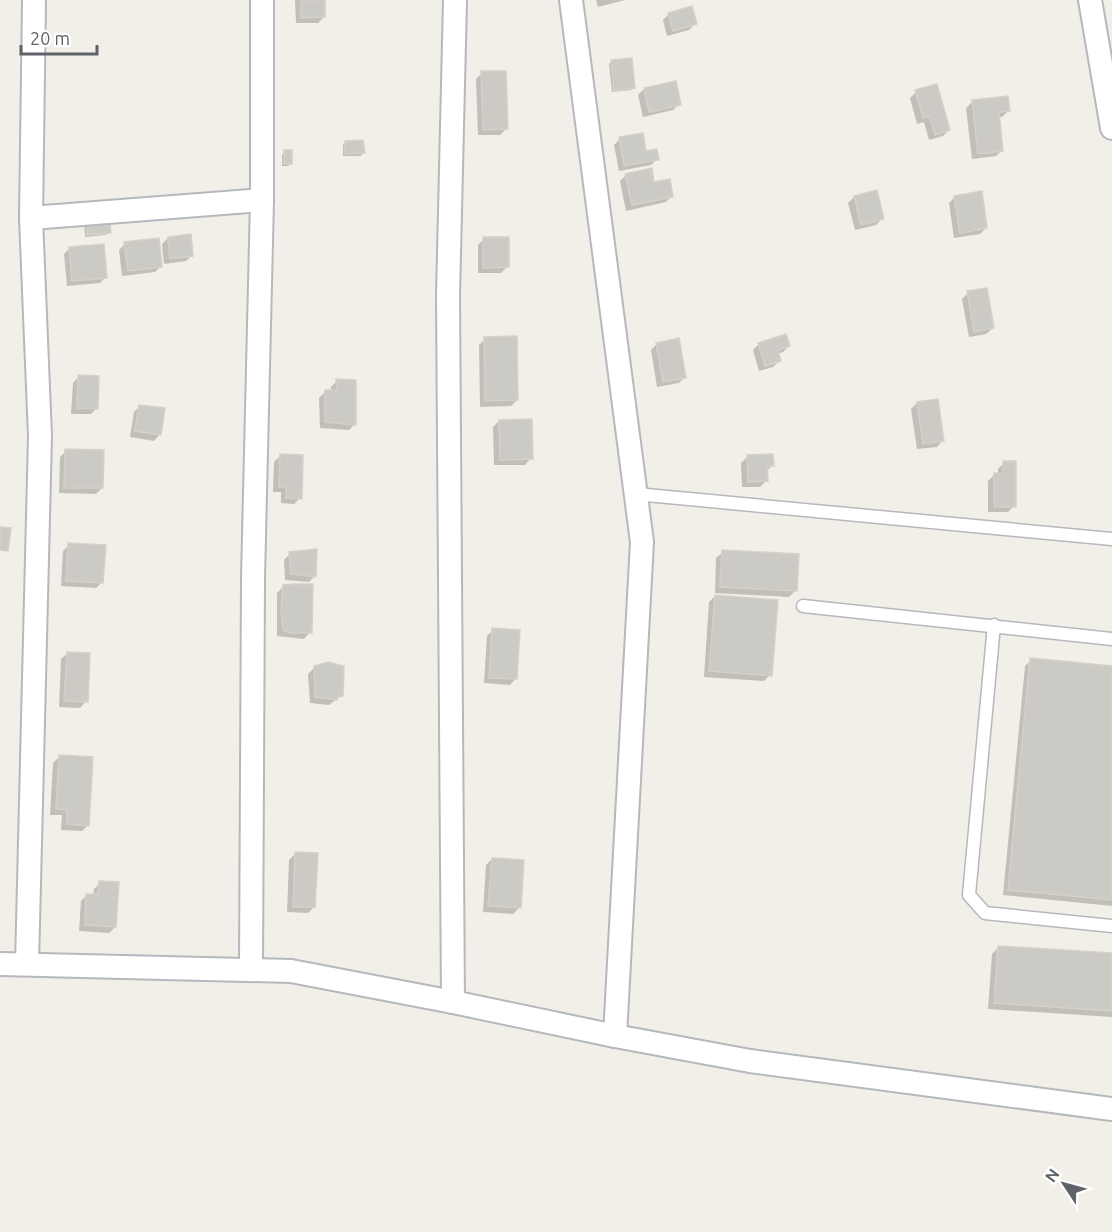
<svg xmlns="http://www.w3.org/2000/svg" width="1112" height="1232" font-family="Ubuntu,sans-serif">
<style>
.shadow{fill:#0003}
.building{fill:#cccac5;stroke:#d6d1c6;stroke-width:1.5}
.lines{fill:none;stroke-linecap:round;stroke-linejoin:round}
.service-casing{stroke:#b5b8bc;stroke-width:15}
.minor-casing{stroke:#b5b8bc;stroke-width:26}
.service{stroke:#fff;stroke-width:12}
.minor{stroke:#fff;stroke-width:22}
</style>
<rect width="100%" height="100%" fill="#f1efe8"/>
<g class="shadow">
<path d="M295 0H324V17L318 23H296Z"/>
<path d="M596 0H625L598 7Z"/>
<path d="M669 14 695 24 689 30 667 36 663 20Z"/>
<path d="M612 61 634 88 631 90 612 92 609 64Z"/>
<path d="M482 73 506 129 500 135H478L476 79Z"/>
<path d="M644 89 679 104 673 110 643 117 638 95Z"/>
<path d="M916 92 949 130 943 136 929 140 924 122 917 124 910 98Z"/>
<path d="M972 102 1008 111 1002 117H998L1002 150 996 156 972 159 966 108Z"/>
<path d="M620 139 645 153 657 159 651 165 619 171 614 145Z"/>
<path d="M345 143 363 153 361 156H343V145Z"/>
<path d="M284 152 291 164 288 166H282V155Z"/>
<path d="M626 175 653 184 672 196 666 202 626 211 620 181Z"/>
<path d="M854 197 882 219 876 225 855 230 848 203Z"/>
<path d="M955 197 986 228 980 234 954 238 949 203Z"/>
<path d="M84 221 109 232 106 235 85 237Z"/>
<path d="M168 238 192 255 186 261 164 264 162 244Z"/>
<path d="M484 239 507 267 501 273H478V245Z"/>
<path d="M125 244 161 266 155 272 122 276 119 250Z"/>
<path d="M70 248 106 277 100 283 67 286 64 254Z"/>
<path d="M968 293 993 328 986 334 969 337 962 299Z"/>
<path d="M485 339 517 400 511 406 480 407 479 345Z"/>
<path d="M657 344 685 377 679 383 657 387 651 350Z"/>
<path d="M759 344 789 346 783 352 777 354 779 361 773 367 759 371 753 350Z"/>
<path d="M79 376 97 408 91 414H71L73 383Z"/>
<path d="M337 381 355 424 349 430 320 428 319 398 325 392H331V387Z"/>
<path d="M917 403 943 440 937 447 917 449 911 409Z"/>
<path d="M140 406 160 434 154 441 130 437 134 412Z"/>
<path d="M499 421 531 458 525 465H494L493 427Z"/>
<path d="M66 451 102 488 96 494 59 493 60 457Z"/>
<path d="M280 456 300 498 294 504 281 503V492H273L274 462Z"/>
<path d="M747 457 772 465 766 472V481L760 487H742L741 463Z"/>
<path d="M1004 463 1014 506 1008 512H988V481L994 475H998V469Z"/>
<path d="M69 545 102 582 96 588 61 586 63 551Z"/>
<path d="M723 552 795 591 789 597 715 593 716 558Z"/>
<path d="M290 554 315 576 309 582 285 580 284 560Z"/>
<path d="M283 587 310 632 304 639 277 636V593Z"/>
<path d="M715 596 770 675 764 681 704 677 709 602Z"/>
<path d="M493 630 516 678 510 685 484 683 487 636Z"/>
<path d="M68 653 86 701 80 708 59 707 61 659Z"/>
<path d="M1031 660 1112 667V906L1003 895 1025 666Z"/>
<path d="M314 668 341 696 329 705 310 703 308 674Z"/>
<path d="M59 757 88 825 82 831 61 830 62 815H50L53 763Z"/>
<path d="M295 854 314 907 308 913 287 912 289 860Z"/>
<path d="M492 859 519 908 513 914 483 912 486 865Z"/>
<path d="M100 883 115 927 109 933 79 931 81 901 87 895H93L94 889Z"/>
<path d="M998 948 1112 955V1017L988 1009 992 954Z"/>
</g>
<g class="building">
<path d="M301 0H325V17L301 18Z"/>
<path d="M692 6 697 24 673 31 668 13Z"/>
<path d="M632 58 635 88 614 91 611 60Z"/>
<path d="M481 71H506L508 129 483 130Z"/>
<path d="M676 81 681 105 649 112 644 88Z"/>
<path d="M937 84 950 130 935 135 930 117 923 118 915 90Z"/>
<path d="M1008 96 1010 111 999 112 1003 151 978 154 972 100Z"/>
<path d="M643 133 646 151 657 149 659 160 624 166 619 137Z"/>
<path d="M363 140 365 153 345 154V141Z"/>
<rect x="284" y="150" width="8" height="14"/>
<path d="M652 168 654 182 670 179 673 197 632 205 625 174Z"/>
<path d="M877 190 884 219 861 225 854 196Z"/>
<path d="M982 191 987 228 960 233 954 196Z"/>
<path d="M109 215 111 233 87 235 86 217Z"/>
<path d="M191 234 193 256 170 259 168 237Z"/>
<path d="M483 237H509V267L483 268Z"/>
<path d="M159 238 162 267 128 271 124 242Z"/>
<path d="M104 244 107 278 72 281 69 247Z"/>
<path d="M987 288 994 328 974 332 967 291Z"/>
<path d="M786 334 790 346 778 350 781 361 765 366 758 343Z"/>
<path d="M517 336 518 400 485 401 484 337Z"/>
<path d="M679 338 686 378 663 382 656 343Z"/>
<path d="M78 375 99 376 98 409 77 408Z"/>
<path d="M336 379 356 380V425L325 422V390H337Z"/>
<path d="M938 399 944 441 923 444 917 402Z"/>
<path d="M139 405 165 408 161 435 135 431Z"/>
<path d="M532 419 533 459 500 460 499 420Z"/>
<path d="M65 449 104 450 103 488H64Z"/>
<path d="M280 454 303 455 302 499 286 498V487H279Z"/>
<path d="M773 454 774 466H767L768 481 748 482 747 455Z"/>
<path d="M1003 461H1016V507H994V473H1003Z"/>
<path d="M0 527 11 528 8 551 0 550Z"/>
<path d="M68 543 106 545 103 583 66 581Z"/>
<path d="M317 549 316 577 291 574 289 552Z"/>
<path d="M722 550 799 554 797 591 720 587Z"/>
<path d="M294 584H313L312 633H290L283 630 281 610 283 585Z"/>
<path d="M715 595 778 600 772 676 709 671Z"/>
<path d="M492 628 520 630 517 679 489 678Z"/>
<path d="M67 652 90 653 88 702 64 701Z"/>
<path d="M1030 658 1112 666V900L1008 890Z"/>
<path d="M328 662 344 666 343 696 338 697 337 700 315 697 314 666Z"/>
<path d="M59 755 93 757 89 826 67 824V810L56 809Z"/>
<path d="M295 852 318 853 315 907H293Z"/>
<path d="M492 858 524 860 521 908 488 906Z"/>
<path d="M99 881 119 882 116 927 85 925 86 894H98Z"/>
<path d="M998 946 1112 953V1011L994 1003Z"/>
</g>
<g class="lines">
<defs>
<g id="service">
<path d="M636 494 1112 539"/>
<path d="M803 606 1112 639"/>
<path d="M994 625 969 895 985 913 1112 926"/>
</g>
<g id="minor">
<path d="M571 0 642 542 615 1036"/>
<path d="M1090 0 1112 128"/>
<path d="M31 218 262 200"/>
<path d="M0 964 291 971 453 1002 615 1036 750 1061 1112 1109"/>
<path d="M27 964 40 436 31 218 34 0"/>
<path d="M251 969 253 578 262 200V0"/>
<path d="M453 1002 448 296 455 0"/>
</g>
</defs>
<use href="#service" class="service-casing"/>
<use href="#minor" class="minor-casing"/>
<use href="#service" class="service"/>
<use href="#minor" class="minor"/>
</g>
<g transform="translate(1064 1184) rotate(306)" stroke="#ffffff" stroke-width="4.5" paint-order="stroke">
<path d="M0-4.5L10 22L0 15L-10 22Z" fill="#5f6368"/>
<text y="-9" font-size="16" font-weight="bold" text-anchor="middle" fill="#5f6368">N</text>
</g>
<path d="M21 45v9h76v-9" fill="none" stroke="#5f6368" stroke-width="3"/>
<text x="30" y="45" font-size="18" fill="#5f6368" stroke="#ffffff" stroke-width="4.5" paint-order="stroke">20 m</text>
</svg>
